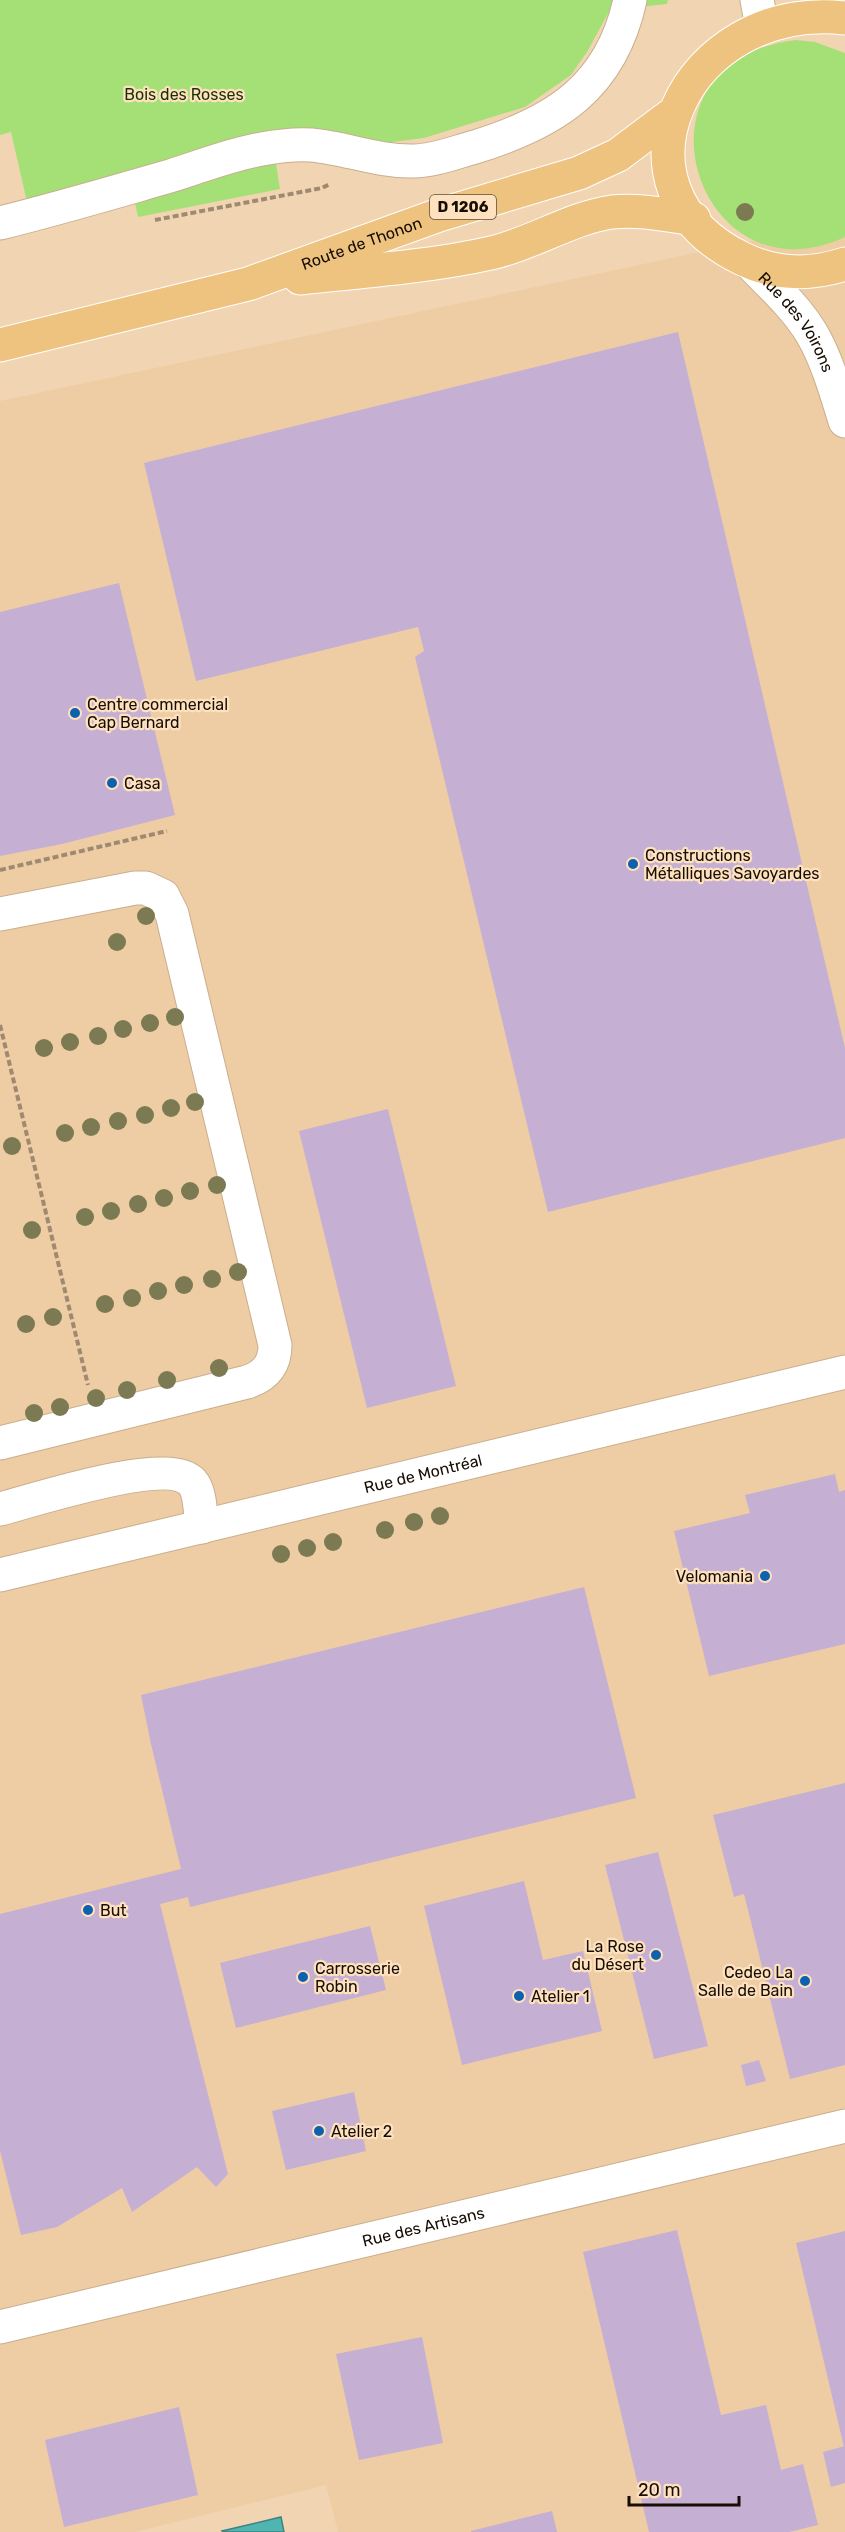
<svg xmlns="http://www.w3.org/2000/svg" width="845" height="2532" font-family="Rubik,sans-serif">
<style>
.built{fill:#eecda4}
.green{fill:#a5e077}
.water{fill:#4fb5b3;stroke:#3e837e;stroke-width:1.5}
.building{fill:#c5afd3}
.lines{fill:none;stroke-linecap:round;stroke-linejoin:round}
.minor-casing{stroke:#c9ae8d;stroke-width:35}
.major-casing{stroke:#fff;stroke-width:35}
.path{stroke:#9f8a71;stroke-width:4;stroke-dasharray:6 3;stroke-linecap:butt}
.minor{stroke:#fff;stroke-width:33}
.major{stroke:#eec27f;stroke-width:33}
.tree{fill:#7b7a52}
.poi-dot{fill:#0d61af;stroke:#fee2bf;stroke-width:2}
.labels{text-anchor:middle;stroke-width:4.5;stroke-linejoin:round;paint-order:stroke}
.shield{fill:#fee2bf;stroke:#5c4d3b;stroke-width:1.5}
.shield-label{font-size:15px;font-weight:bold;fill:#170d03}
.park-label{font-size:16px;fill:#1a3003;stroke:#fee2bf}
.street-label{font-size:16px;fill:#170d03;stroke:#fee2bf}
.poi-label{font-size:16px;fill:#170d03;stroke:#fee2bf;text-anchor:start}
</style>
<rect width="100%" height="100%" fill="#f1d5b3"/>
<path class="built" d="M845 215V2532H338L326 2485 135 2532H0V401L803 230Z"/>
<g class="green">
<path d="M0 0H668L667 4 610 10 587 52 571 75 525 107 424 138 385 143 324 132 271 131 280 189 138 217 128 170 27 202 11 132 0 135Z"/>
<path d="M796 40 815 42 845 53V237C697 306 618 61 796 40Z"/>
</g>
<path class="water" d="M281 2517 284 2532H223L222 2531Z"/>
<g class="building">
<path d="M678 332 845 1048V1138L548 1212 415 657 424 651 418 627 196 681 144 463Z"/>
<path d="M119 583 175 815 62 844 0 856V612Z"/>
<path d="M388 1109 456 1386 367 1408 299 1131Z"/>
<path d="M835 1474 839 1492 845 1490V1644L709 1676 674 1531 750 1513 745 1495Z"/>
<path d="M584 1587 636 1798 190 1907 188 1897 160 1904 228 2174 216 2187 197 2167 132 2212 122 2188 57 2227 21 2235 0 2151V1914L181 1869 151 1744 141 1695Z"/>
<path d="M845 1783V2065L790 2079 744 1894 734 1897 713 1815Z"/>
<path d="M658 1852 708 2046 654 2059 605 1865Z"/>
<path d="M524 1881 543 1960 583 1951 602 2031 462 2065 424 1906Z"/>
<path d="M370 1926 386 1990 236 2028 220 1963Z"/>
<path d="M759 2060 766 2081 746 2086 741 2065Z"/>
<path d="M354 2092 366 2151 286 2170 272 2111Z"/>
<path d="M677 2230 721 2415 766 2405 781 2470 803 2464 818 2525 789 2532H649L583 2252Z"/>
<path d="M845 2231V2446L844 2447 796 2243Z"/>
<path d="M422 2337 443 2443 359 2460 336 2354Z"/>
<path d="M179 2407 198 2495 64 2527 45 2440Z"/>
<path d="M845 2446V2483L831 2487 823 2452Z"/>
<path d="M552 2511 557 2532H471V2531Z"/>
</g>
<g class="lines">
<defs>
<g id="minor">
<path d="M757 0 760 16"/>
<path d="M0 223C57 209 114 192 170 176 200 167 231 154 262 149 278 146 294 144 311 145 346 148 378 162 414 161 434 161 456 152 475 147 556 122 611 87 630 0"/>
<path id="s1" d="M750 263C771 285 796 307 812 334 827 360 836 392 845 421"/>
<path d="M0 914 135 888H146L163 896 172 914 275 1345C275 1365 265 1376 247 1382L0 1443"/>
<path d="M0 1509C35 1500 167 1456 192 1482 201 1492 200 1514 202 1527"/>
<path id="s2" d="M0 1575 845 1372"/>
<path id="s3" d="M0 2327 845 2126"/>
</g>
<g id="major">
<path d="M845 18C684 0 596 189 743 259 776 275 812 275 845 264"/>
<path d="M300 278C364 271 428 267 491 253 532 244 570 218 612 212 639 209 667 215 694 219"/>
<path id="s4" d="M0 345 248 284 439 215 579 173 618 155 670 116"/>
</g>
</defs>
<use href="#minor" class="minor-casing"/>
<use href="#major" class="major-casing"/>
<g class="path">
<path d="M155 220 322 188 330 184"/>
<path d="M0 870 167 831"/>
<path d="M0 1025 88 1385"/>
</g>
<use href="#minor" class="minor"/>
<use href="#major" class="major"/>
</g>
<g class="tree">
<circle cx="745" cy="212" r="9"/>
<circle cx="146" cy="916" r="9"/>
<circle cx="117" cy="942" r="9"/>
<circle cx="175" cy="1017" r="9"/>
<circle cx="150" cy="1023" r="9"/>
<circle cx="123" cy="1029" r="9"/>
<circle cx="98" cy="1036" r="9"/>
<circle cx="70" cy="1042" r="9"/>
<circle cx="44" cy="1048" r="9"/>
<circle cx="195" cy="1102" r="9"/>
<circle cx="171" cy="1108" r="9"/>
<circle cx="145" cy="1115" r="9"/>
<circle cx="118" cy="1121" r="9"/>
<circle cx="91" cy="1127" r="9"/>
<circle cx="65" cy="1133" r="9"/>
<circle cx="12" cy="1146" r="9"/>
<circle cx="217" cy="1185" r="9"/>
<circle cx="190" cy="1191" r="9"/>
<circle cx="164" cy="1198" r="9"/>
<circle cx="138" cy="1204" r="9"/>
<circle cx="111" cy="1211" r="9"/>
<circle cx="85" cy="1217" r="9"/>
<circle cx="32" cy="1230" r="9"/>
<circle cx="238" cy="1272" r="9"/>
<circle cx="212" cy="1279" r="9"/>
<circle cx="184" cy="1285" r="9"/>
<circle cx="158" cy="1291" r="9"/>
<circle cx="132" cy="1298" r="9"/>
<circle cx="105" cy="1304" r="9"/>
<circle cx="53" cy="1317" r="9"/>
<circle cx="26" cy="1324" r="9"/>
<circle cx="219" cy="1368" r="9"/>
<circle cx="167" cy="1380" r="9"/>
<circle cx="127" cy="1390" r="9"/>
<circle cx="96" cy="1398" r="9"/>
<circle cx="60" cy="1407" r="9"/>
<circle cx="34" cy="1413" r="9"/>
<circle cx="440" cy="1516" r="9"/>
<circle cx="414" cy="1522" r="9"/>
<circle cx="385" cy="1530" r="9"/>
<circle cx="333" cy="1542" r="9"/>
<circle cx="307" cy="1548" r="9"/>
<circle cx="281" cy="1554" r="9"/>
</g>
<g class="poi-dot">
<circle cx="75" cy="713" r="6"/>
<circle cx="112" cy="783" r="6"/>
<circle cx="633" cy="864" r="6"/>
<circle cx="765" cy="1576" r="6"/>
<circle cx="88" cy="1910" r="6"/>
<circle cx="656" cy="1955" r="6"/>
<circle cx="303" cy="1977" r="6"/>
<circle cx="805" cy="1981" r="6"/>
<circle cx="519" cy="1996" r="6"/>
<circle cx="319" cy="2131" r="6"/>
</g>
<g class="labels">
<rect class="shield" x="430" y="195" width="66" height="24" rx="4.5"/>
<g class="shield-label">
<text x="463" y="212">D 1206</text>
</g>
<g class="park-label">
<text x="184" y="100">Bois des Rosses</text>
</g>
<g class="street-label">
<text dy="6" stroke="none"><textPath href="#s4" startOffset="376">Route de Thonon</textPath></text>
<text dy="6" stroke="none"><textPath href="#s1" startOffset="76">Rue des Voirons</textPath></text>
<text dy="6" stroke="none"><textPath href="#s2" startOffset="435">Rue de Montréal</textPath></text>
<text dy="6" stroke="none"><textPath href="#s3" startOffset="435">Rue des Artisans</textPath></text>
</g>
<g class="poi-label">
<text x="87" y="710">Centre commercial<tspan x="87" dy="18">Cap Bernard</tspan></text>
<text x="124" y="789">Casa</text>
<text x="645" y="861">Constructions<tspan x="645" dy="18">Métalliques Savoyardes</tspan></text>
<text x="753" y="1582" text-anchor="end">Velomania</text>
<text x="100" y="1916">But</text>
<text x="644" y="1952" text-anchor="end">La Rose<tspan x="644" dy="18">du Désert</tspan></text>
<text x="315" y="1974">Carrosserie<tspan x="315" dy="18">Robin</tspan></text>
<text x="793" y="1978" text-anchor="end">Cedeo La<tspan x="793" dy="18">Salle de Bain</tspan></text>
<text x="531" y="2002">Atelier 1</text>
<text x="331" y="2137">Atelier 2</text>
</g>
</g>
<path d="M629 2496v9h110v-9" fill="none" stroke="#170d03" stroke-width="3"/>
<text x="638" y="2496" font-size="18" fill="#170d03" stroke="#fee2bf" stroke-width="4.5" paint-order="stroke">20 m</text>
</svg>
